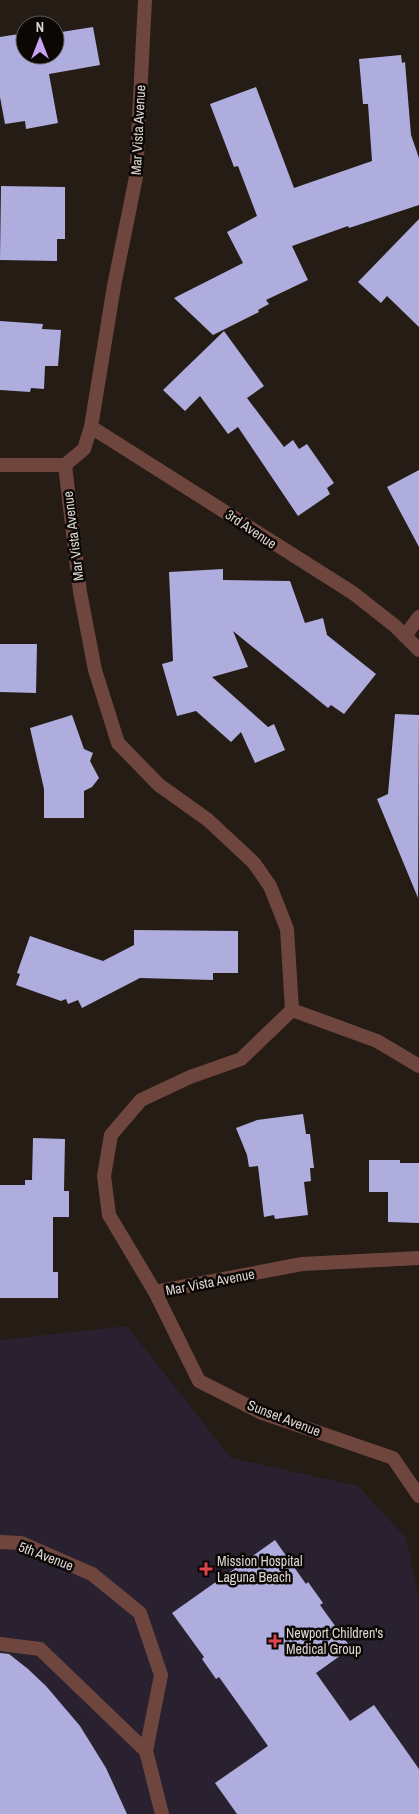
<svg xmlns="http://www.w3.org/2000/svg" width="419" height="1814" font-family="'Archivo Narrow',sans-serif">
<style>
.medical{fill:#2a2130}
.building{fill:#aeaddd}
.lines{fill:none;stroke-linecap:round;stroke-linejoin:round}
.service{stroke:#6f463e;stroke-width:14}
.minor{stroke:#6f463e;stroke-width:14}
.health-dot{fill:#e0444e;stroke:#0b0705;stroke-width:2}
.labels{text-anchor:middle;stroke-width:5;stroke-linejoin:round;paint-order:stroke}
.street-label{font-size:14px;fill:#ddd6d2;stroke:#0b0705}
.poi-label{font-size:14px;fill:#ddd6d2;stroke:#0b0705;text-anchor:start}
</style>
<rect width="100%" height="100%" fill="#251c15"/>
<path class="medical" d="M127 1326 231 1458 358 1486 406 1538 419 1600V1814H0V1340Z"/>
<g class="building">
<path d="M93 27 100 65 49 74 58 123 26 129 25 121 5 124 0 97V37L25 33V55H55V33Z"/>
<path d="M401 55 402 63 405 62 411 135 419 158V205L349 228 348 226 292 246 308 280 266 300 269 304 258 310 259 312 213 335 174 298 243 263 227 232 257 216 238 166 234 167 210 104 256 87 294 188 372 161 368 104H363L359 59Z"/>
<path d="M1 186 65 187V239H57V261L0 260Z"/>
<path d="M419 219V327L387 296 381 303 358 282Z"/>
<path d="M0 321 43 324 42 329 61 330 58 366H45L44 389 31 388 30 392 0 390Z"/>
<path d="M224 331 264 386 247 398 284 447 293 440 299 449 307 444 334 483 327 488 330 494 298 516 238 427 228 434 200 396 185 411 163 390Z"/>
<path d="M419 470V547L387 487Z"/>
<path d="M223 569V580L290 581 305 623 323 618 327 635 376 674 344 714 331 705 328 708 233 631 248 667 212 677 268 727 274 724 285 750 255 763 241 732 231 742 196 711 177 716 162 664 173 661 169 572Z"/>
<path d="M0 644H37L36 693 0 692Z"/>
<path d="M395 714 419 715 418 898 377 799 388 794Z"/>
<path d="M72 715 84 749 93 753 90 761 99 778 92 787 84 791V818H44V789L30 728Z"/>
<path d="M134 930 238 931V973H213V980L140 978 82 1008 78 1000 68 1004 66 999 61 1001 16 985 20 974 17 973 30 936 103 961 134 945Z"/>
<path d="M303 1114 306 1134H310L314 1168H310L311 1181 304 1182 308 1215 275 1219 274 1215 264 1217 258 1166 249 1167 247 1155 236 1128 257 1120Z"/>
<path d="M33 1138 65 1139 64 1191H69V1217H53V1272H58V1298H0V1185H25V1180H32Z"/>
<path d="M369 1160H400V1163H419V1223L388 1222V1192H369Z"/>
<path d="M275 1540 306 1584 308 1582 323 1603 320 1605 351 1648 316 1673 350 1721 374 1705 419 1769V1814H237L215 1783 268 1746 219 1677 216 1679 202 1659 204 1657 172 1613Z"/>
<path d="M0 1653 9 1654 28 1669 46 1686 80 1726 106 1768 127 1814H0Z"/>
</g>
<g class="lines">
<g class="service">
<path d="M92 1574 140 1613 161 1675 146 1751 162 1814"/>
<path d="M0 1644 40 1649 146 1751"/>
</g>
<g class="minor">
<path d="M145 0 136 177 114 286 91 427 84 449 65 465 80 592 95 670 118 743 159 785 208 820 254 863 270 886 287 929 292 1010 241 1059 190 1077 141 1100 111 1135 104 1176 109 1215 155 1292 199 1381 262 1413 393 1458 419 1496"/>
<path d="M91 427 353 593 395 626 419 650"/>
<path d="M0 465H65"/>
<path d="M405 636 419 617"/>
<path d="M292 1010 377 1041 419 1066"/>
<path d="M155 1292 302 1264 419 1258"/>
<path d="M0 1542 21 1543 92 1574"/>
</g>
</g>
<g class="health-dot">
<path d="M203.5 1561.5h5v5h5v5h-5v5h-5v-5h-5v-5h5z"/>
<path d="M272.5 1633.5h5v5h5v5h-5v5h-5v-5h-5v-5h5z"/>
</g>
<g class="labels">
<g class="street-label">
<text transform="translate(138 130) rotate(-87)" y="5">Mar Vista Avenue</text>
<text transform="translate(251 529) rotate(34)" y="5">3rd Avenue</text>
<text transform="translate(73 536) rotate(-97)" y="5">Mar Vista Avenue</text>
<text transform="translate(210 1282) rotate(-11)" y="5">Mar Vista Avenue</text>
<text transform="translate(284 1418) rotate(21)" y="5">Sunset Avenue</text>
<text transform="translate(46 1556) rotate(21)" y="5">5th Avenue</text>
</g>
<g class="poi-label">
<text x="217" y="1566">Mission Hospital<tspan x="217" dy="16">Laguna Beach</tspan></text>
<text x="286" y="1638">Newport Children's<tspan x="286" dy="16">Medical Group</tspan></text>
</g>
</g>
<g transform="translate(40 40)"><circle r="24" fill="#0b0705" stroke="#5f5a57"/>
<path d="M0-4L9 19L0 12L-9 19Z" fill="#c6a6f0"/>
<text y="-8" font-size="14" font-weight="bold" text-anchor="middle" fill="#ddd6d2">N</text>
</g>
</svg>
